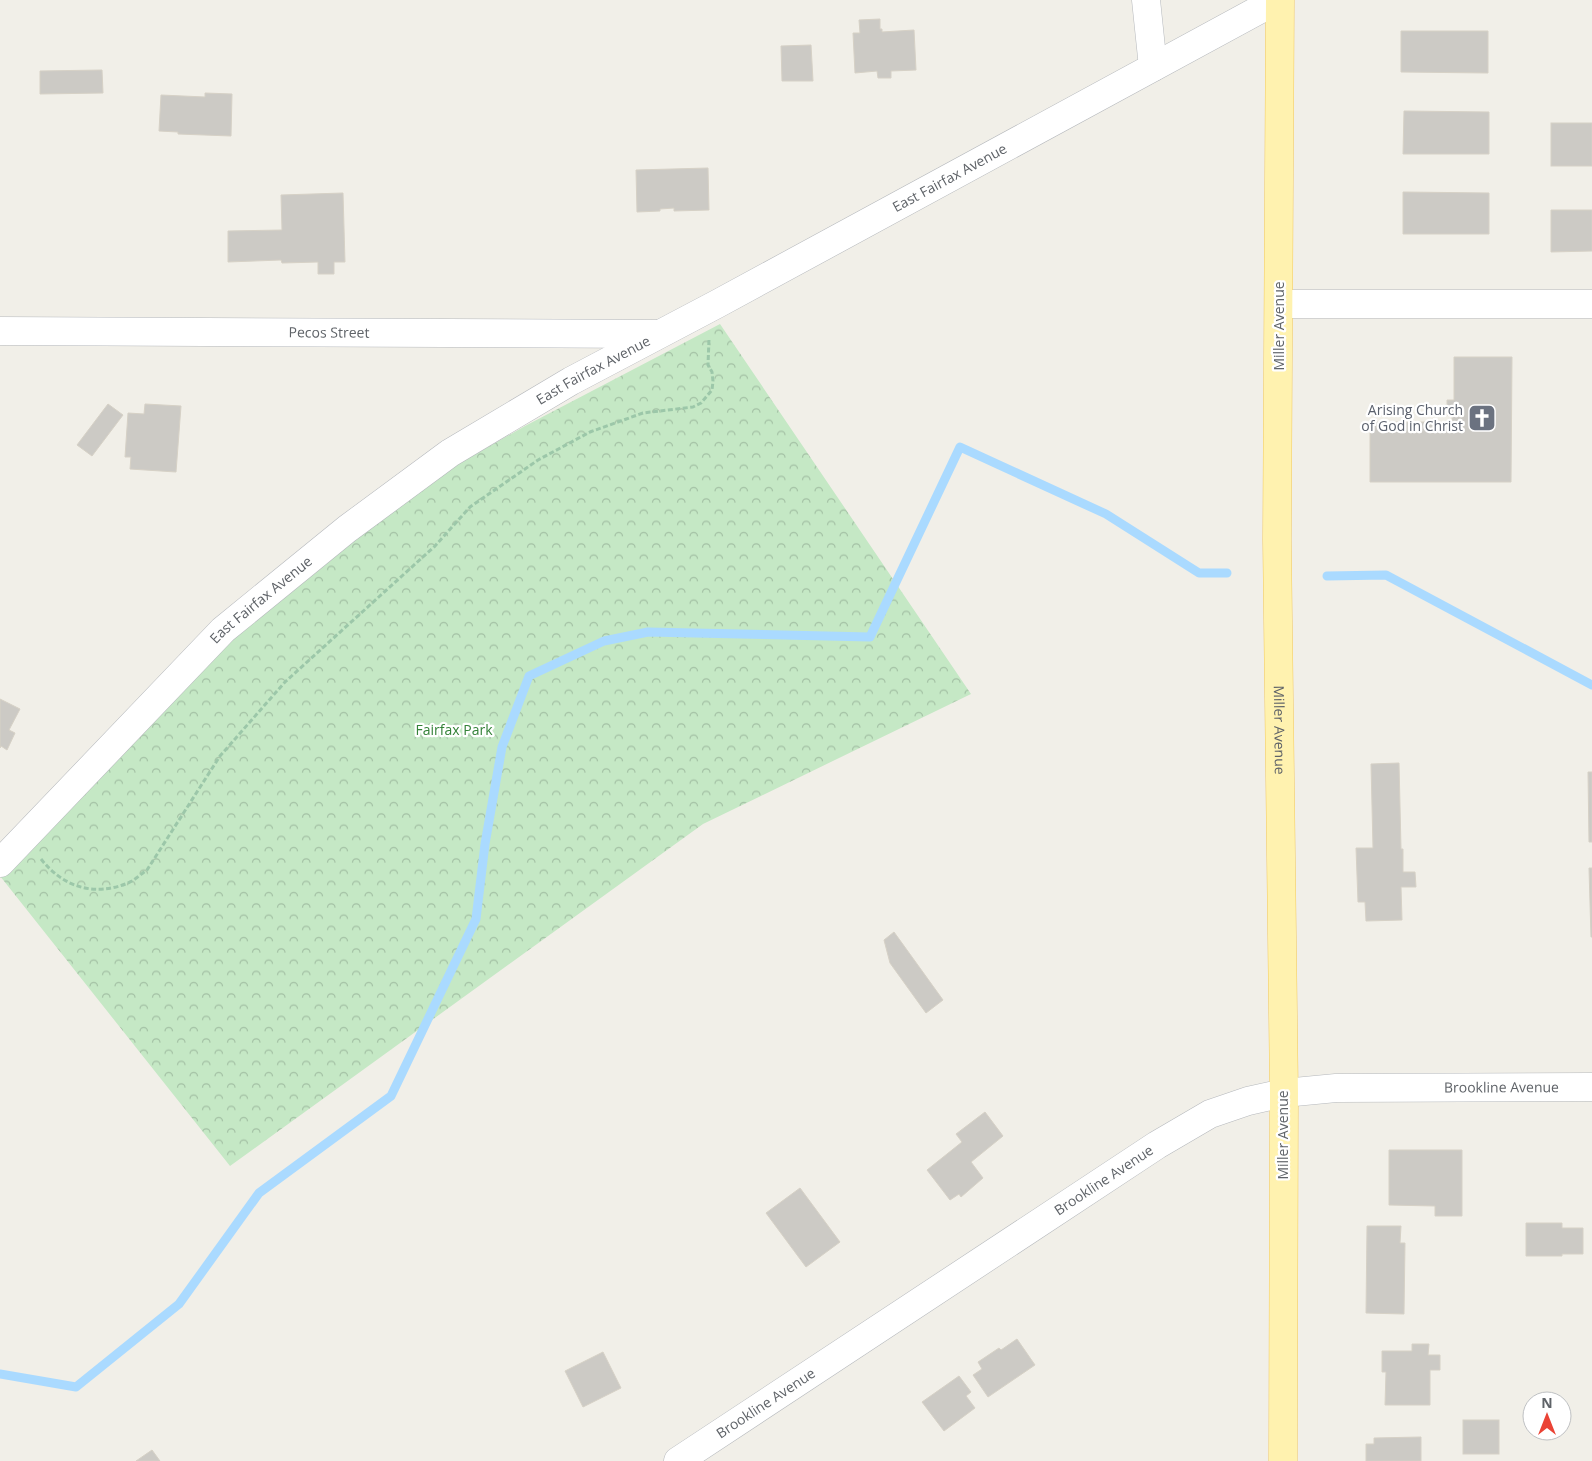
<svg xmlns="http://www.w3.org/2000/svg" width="1592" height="1461" font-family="'Open Sans',sans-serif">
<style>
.park{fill:url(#park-crowns)}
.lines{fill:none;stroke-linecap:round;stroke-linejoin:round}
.stream{stroke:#aadaff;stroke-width:9}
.building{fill:#cccac5;stroke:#d6d1c6}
.minor-casing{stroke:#b5b8bc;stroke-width:29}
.major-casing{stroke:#f2c960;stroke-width:29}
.path{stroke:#9cc7a9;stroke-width:3;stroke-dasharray:5 2.5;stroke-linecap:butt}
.minor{stroke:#fff;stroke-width:28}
.major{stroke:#fff2af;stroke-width:28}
.labels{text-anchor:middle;stroke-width:4.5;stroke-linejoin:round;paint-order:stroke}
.street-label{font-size:14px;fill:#5f6368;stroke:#fff}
.worship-label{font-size:14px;fill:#5b616d;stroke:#fff;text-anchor:end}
.park-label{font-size:14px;fill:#348238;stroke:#fff}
</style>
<defs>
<pattern id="park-crowns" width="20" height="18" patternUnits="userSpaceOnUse" patternTransform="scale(1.25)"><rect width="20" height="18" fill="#c5e8c5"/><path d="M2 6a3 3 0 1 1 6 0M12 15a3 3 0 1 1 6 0" fill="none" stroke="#a3c0a4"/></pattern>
</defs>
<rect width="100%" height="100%" fill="#f1efe8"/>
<path class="park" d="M720 324 971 694 703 824 230 1166 0 876 275 591 451 468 525 426Z"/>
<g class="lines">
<g class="stream">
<path d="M1327 576 1386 575 1592 685"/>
<path d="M0 1374 76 1387 179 1304 259 1193 391 1096 476 919 485 844 502 747 529 676 604 641 648 632 870 637 960 447 1106 514 1199 573H1227"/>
</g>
</g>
<g class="building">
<path d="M880 19V29H882V32L914 30 916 70 891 71V78H878L877 71 855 73 853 33H860L859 20Z"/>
<path d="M1401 31H1488V73L1401 72Z"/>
<path d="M811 45 813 81H782L781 46Z"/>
<path d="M102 70 103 93 40 94V71Z"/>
<path d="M205 93 232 94 231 136 178 134V132L159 131 161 95 205 97Z"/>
<path d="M1404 111 1489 112V154H1403Z"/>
<rect x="1551" y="123" width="41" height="43"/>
<path d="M708 168 709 210 674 211V208L660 209V211L637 212 636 170Z"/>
<path d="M1403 192 1489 193V234H1403Z"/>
<path d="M343 193 345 262H334V274H318V262L282 263 281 260 228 262V231L282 230 281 195Z"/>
<path d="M1551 210H1592V251L1551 252Z"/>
<path d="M1454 357H1512L1511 482H1370V422H1452V415H1447V400H1454Z"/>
<path d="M108 404 123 415 92 456 77 445Z"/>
<path d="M145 404 181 406 176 472 130 469 131 457H125L128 413 144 414Z"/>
<path d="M0 699 20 709 9 730 15 733 7 750 1 746 0 748Z"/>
<path d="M1399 763 1401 849H1403V872H1415L1416 887H1401L1402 920 1366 921 1365 902H1358L1356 848H1373L1371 764Z"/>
<path d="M1588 772H1592V842H1589Z"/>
<path d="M1589 868H1592V937H1591Z"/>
<path d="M894 932 943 1000 926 1013 890 963 884 940Z"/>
<path d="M985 1112 1003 1136 971 1162 983 1178 961 1197 959 1194 950 1200 927 1170 962 1142 956 1134Z"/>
<path d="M1389 1150H1462V1216H1435V1206L1389 1205Z"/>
<path d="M800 1188 840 1242 806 1267 766 1213Z"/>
<path d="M1526 1223H1562V1228H1583V1254H1562V1256H1526Z"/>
<path d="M1367 1226H1401L1400 1243H1405L1404 1314 1366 1313Z"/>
<path d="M1017 1339 1035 1365 988 1397 973 1375 982 1369 978 1362 999 1348 1001 1350Z"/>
<path d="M1412 1344H1429L1428 1355H1440V1370H1430V1405H1385L1386 1372H1382V1351H1412Z"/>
<path d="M603 1352 621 1388 583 1407 565 1371Z"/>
<path d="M959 1376 971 1392 966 1396 975 1408 944 1431 922 1402Z"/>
<rect x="1463" y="1420" width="36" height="34"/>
<path d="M1421 1437V1461H1366V1444H1374V1438Z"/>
<path d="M152 1450 160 1461H136Z"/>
</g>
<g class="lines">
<defs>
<g id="minor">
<path d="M1146 0 1153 67"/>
<path d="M1279 304H1592"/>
<path id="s1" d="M0 331 656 334"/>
<path id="s2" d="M0 863 223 630 347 529 450 453 571 381 717 304 1277 0"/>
<path id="s3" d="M678 1461 1157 1145 1210 1114 1248 1101 1284 1093 1336 1088 1592 1087"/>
</g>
<g id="major">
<path id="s4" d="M1280 0 1277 540 1284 1093 1283 1461"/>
</g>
</defs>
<use href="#minor" class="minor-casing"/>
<use href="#major" class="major-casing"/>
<path class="path" d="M41 859C63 887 94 897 128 883 135 880 141 874 147 870L220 756 285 682 435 546 470 507 538 460 590 432 643 413 693 407 701 403 712 390 713 381 712 372 708 365 709 339"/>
<use href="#minor" class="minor"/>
<use href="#major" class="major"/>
</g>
<defs>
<symbol id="church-square" viewBox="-11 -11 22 22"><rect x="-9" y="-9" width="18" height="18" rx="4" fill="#6b7280" stroke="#fff"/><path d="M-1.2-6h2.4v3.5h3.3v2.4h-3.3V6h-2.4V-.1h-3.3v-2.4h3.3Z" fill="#fff"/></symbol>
</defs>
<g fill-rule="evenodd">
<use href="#church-square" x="1466" y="402" width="32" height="32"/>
</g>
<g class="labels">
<g class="street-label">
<text dy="5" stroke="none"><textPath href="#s2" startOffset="1181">East Fairfax Avenue</textPath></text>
<text transform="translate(1279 326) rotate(-90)" y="5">Miller Avenue</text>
<text dy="5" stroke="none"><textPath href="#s1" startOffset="329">Pecos Street</textPath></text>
<text dy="5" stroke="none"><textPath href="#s2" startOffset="776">East Fairfax Avenue</textPath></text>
<text dy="5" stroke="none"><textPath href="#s2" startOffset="371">East Fairfax Avenue</textPath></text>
<text dy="5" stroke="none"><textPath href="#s4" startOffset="730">Miller Avenue</textPath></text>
<text dy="5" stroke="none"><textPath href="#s3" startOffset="930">Brookline Avenue</textPath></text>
<text transform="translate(1283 1135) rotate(-90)" y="5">Miller Avenue</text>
<text dy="5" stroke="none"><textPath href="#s3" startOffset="510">Brookline Avenue</textPath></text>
<text dy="5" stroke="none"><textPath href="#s3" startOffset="105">Brookline Avenue</textPath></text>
</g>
<g class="worship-label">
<text x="1463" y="415">Arising Church<tspan x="1463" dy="16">of God in Christ</tspan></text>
</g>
<g class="park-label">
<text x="454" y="735">Fairfax Park</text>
</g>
</g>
<g transform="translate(1547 1416)"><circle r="24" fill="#ffffff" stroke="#bfc1c3"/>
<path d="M0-4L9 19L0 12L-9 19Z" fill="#ea4335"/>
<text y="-8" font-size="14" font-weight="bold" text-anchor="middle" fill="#5f6368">N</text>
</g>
</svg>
